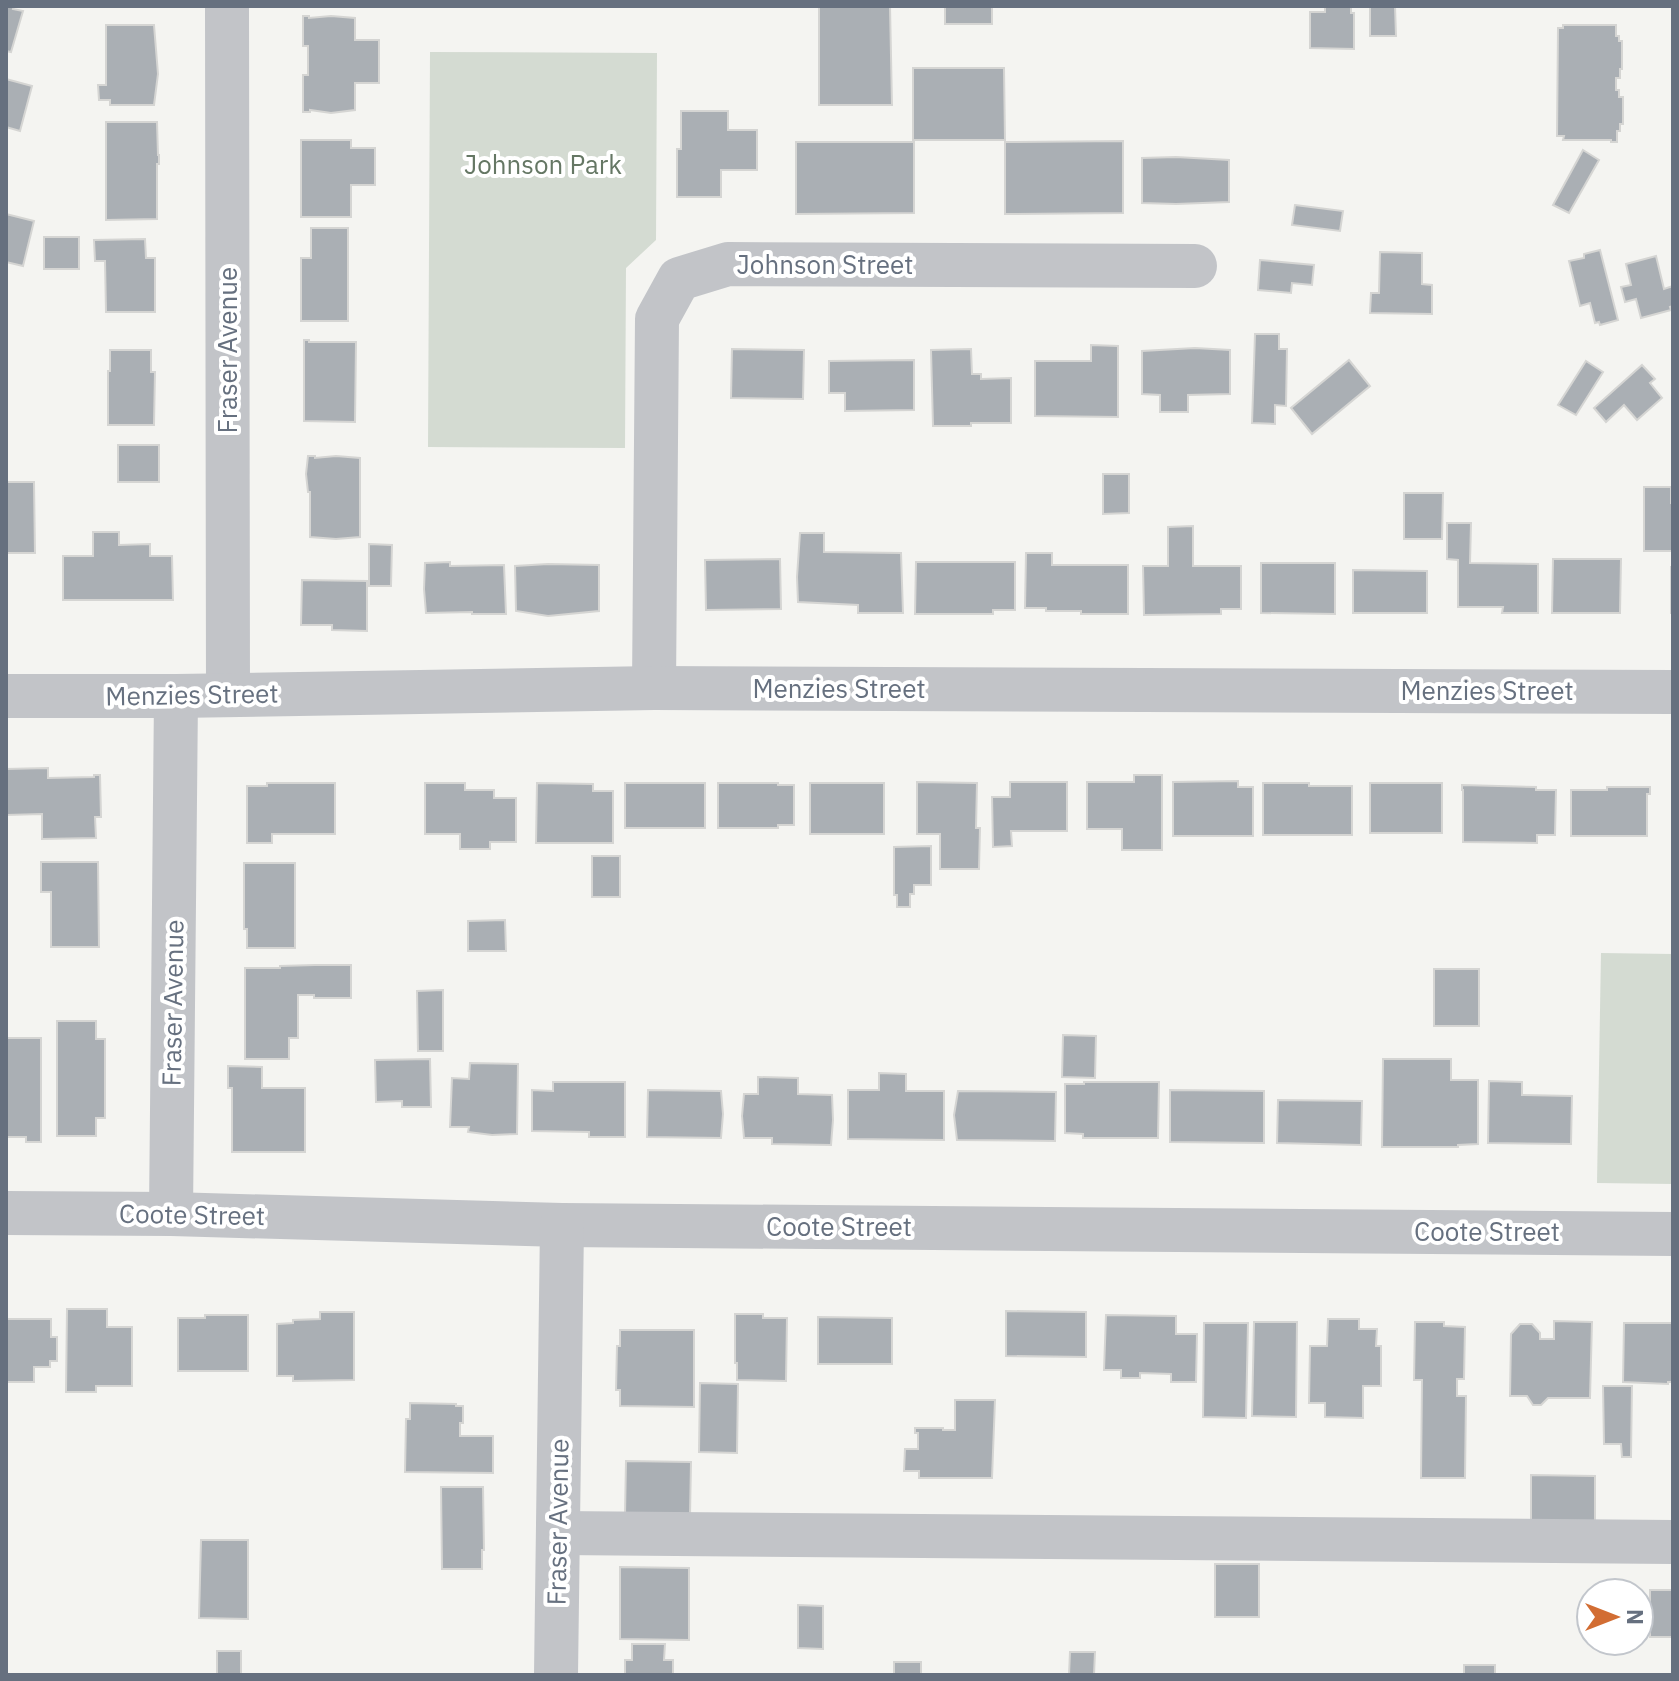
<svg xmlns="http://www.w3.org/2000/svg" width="1679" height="1681" font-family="'IBM Plex Sans',sans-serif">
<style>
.green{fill:#d4dbd2}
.building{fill:#aaafb4;stroke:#d5d5d3;stroke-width:2}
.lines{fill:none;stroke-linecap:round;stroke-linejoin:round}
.minor{stroke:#c2c4c8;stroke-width:44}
.labels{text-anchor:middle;stroke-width:8;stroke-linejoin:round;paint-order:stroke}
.park-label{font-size:26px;fill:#657764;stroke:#fff}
.street-label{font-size:26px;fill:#66707f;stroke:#fff}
</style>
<rect width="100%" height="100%" fill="#f4f4f1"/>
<g class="green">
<path d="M430 52 657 53 656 240 626 268 625 448 428 447Z"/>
<path d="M1601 953 1673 954V1184L1597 1183Z"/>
</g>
<g class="building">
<path d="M6 6H14L13 9 23 11 11 52 6 51Z"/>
<path d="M819 6H890L892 105H819Z"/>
<rect x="945" y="6" width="47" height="18"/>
<path d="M1325 6H1351V13H1354V49L1310 48V12H1325Z"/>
<path d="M1370 6H1395L1396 36H1370Z"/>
<path d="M303 16H309V18L331 16 355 18V40H379V83H355V110L331 113 310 110V112H303V75H308V46H303Z"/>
<path d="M106 25H154L158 74 154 105H110V100H99L98 85H106Z"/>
<path d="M1563 25H1616V36H1619V41H1622V69H1620V78H1616V90H1619V97H1623V124H1620V131H1617V142H1611V140H1563L1564 136H1557L1558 28H1563Z"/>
<path d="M913 68H1004L1005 140H913Z"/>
<path d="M6 79 32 86 20 131 6 127Z"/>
<path d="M681 111H728V130H757V170H721V197H677V149H681Z"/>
<path d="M106 122H157L158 155H159V164H157V219L106 220Z"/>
<path d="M301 140H351V148H375V185H351V217H301Z"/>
<path d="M1123 141V213L1005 214V142Z"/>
<path d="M796 142H914V213L796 214Z"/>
<path d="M1583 150 1599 160 1569 213 1553 205Z"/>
<path d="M1176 157 1229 160V202L1176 204 1142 203V158Z"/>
<path d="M1295 205 1343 211 1340 231 1292 225Z"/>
<path d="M6 214 34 221 23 266 6 262Z"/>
<path d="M311 228H348V321H301V258H311Z"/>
<rect x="44" y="237" width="35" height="32"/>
<path d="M145 239 146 258H155V312H106L105 261H95L94 240Z"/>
<path d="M1600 250 1618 320 1600 325 1599 322 1595 323 1590 303 1580 306 1569 261 1584 258V254Z"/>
<path d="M1380 252 1422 253V284L1432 285V314L1370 313 1371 293H1379Z"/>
<path d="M1656 256 1664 289 1673 286V306L1670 307 1671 310 1641 318 1636 299 1625 302 1621 287 1631 285 1626 264Z"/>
<path d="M1260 260 1314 265 1312 285 1292 283 1291 293 1258 290Z"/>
<path d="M1255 334H1279V349H1287L1286 406 1275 405V424L1252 423Z"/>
<path d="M304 340H309V342H356L355 422 304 421Z"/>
<path d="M1091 345 1118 346V417L1035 416V361H1091Z"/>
<path d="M1195 348 1230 350V394L1188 395V412H1160V395L1142 394V351Z"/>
<path d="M732 349 804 350 803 399 731 398Z"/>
<path d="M971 349 972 374H981V379L1011 378V423H971V426H933L931 350Z"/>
<path d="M110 350H151V372H155L154 425H108V371H110Z"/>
<path d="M914 360V410L845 411V393H829V361Z"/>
<path d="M1349 360 1370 386 1312 434 1291 408Z"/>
<path d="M1586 361 1603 372 1576 415 1558 405Z"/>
<path d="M1642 365 1655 379 1650 383 1662 398 1637 420 1624 405 1606 422 1594 408Z"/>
<rect x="118" y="445" width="41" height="37"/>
<path d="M308 456H315V458L336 456 360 458V537L336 539 310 537V492H308L306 474Z"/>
<path d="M1103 474H1129V513L1103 514Z"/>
<path d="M6 482H34L35 553H6Z"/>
<path d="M1644 487H1671V503H1673V551H1644Z"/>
<path d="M1404 493H1443L1442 539H1404Z"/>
<path d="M1447 523H1471L1470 563 1538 564V613H1502L1503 607H1458V560L1447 559Z"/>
<path d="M1193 526V566H1241V609H1221V614L1144 615 1143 566H1168V527Z"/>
<path d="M93 532H119V545L150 544V556H172L173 600H63V556H93Z"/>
<path d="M800 533H824V552L901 553 903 613H858V605L798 602 797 577Z"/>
<path d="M369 544 392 545 391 586H369Z"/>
<path d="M1026 553H1052V565H1128V614H1081V611H1046V608H1025Z"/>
<path d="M780 559 781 609 706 610 705 560Z"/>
<path d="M1553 559H1621L1620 613H1552Z"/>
<path d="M450 562V566L504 565 506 614H472V612L426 613 424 589 425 563Z"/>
<path d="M916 562H1015V610H993V614H915Z"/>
<path d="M1261 563H1335V614L1261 613Z"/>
<path d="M548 564 599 565V611L548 616 516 611 515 566Z"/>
<rect x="1671" y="567" width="2" height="46"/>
<path d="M1353 570 1427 571V613H1353Z"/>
<path d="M302 580 367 581V631L332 630V625H301Z"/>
<path d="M48 768V778L94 777V775H100L101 817H95L96 838 42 839V814L6 815V769Z"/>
<path d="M1134 775H1162V850H1122V829H1087V782H1134Z"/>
<path d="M1238 781V787H1253V836H1173V782Z"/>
<path d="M917 782 977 783 976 828H980L979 869H940V834H917Z"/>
<path d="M1010 782H1067V831H1011L1012 846 993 847 992 797H1010Z"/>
<path d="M267 783H335V834H272V843H247V786H267Z"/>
<path d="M425 783H465V790H494V798H516V842H490V849H460V834H425Z"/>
<path d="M537 783 593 784V791H613V843H536Z"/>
<rect x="625" y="783" width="80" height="45"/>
<path d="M718 783H778V785H794V825H778V828H718Z"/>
<rect x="810" y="783" width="74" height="51"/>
<path d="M1263 783H1309V786H1352V835H1263Z"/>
<rect x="1370" y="783" width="72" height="50"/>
<path d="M1462 785 1536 787V790H1556L1555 835H1537V843L1463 842V790H1462Z"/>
<path d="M1607 787H1650V794H1647V836H1571V790H1607Z"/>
<path d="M931 846V885H914V894H910V907H897V895H894V847Z"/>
<rect x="592" y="856" width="28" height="41"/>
<path d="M41 862H98L99 947H51V892H41Z"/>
<path d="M244 863H295V948H247V929H244Z"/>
<path d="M505 920 506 951H468V921Z"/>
<path d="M315 965H351V998H314V995H298V1038H289V1059H245V968H280V966Z"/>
<rect x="1434" y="969" width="45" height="57"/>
<path d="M443 990V1051H418L417 991Z"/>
<path d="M57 1021H96V1039H105V1118H96V1136H57Z"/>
<path d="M1063 1035 1096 1036 1095 1078 1062 1077Z"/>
<path d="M6 1038H41V1142H26V1137H6Z"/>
<path d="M430 1059 431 1107H402V1101L376 1102 375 1060Z"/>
<path d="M1383 1059H1451V1080H1478V1144L1458 1145V1147H1382Z"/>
<path d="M470 1063 518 1064 517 1134 492 1135 468 1132 469 1127H450L452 1078 469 1079Z"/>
<path d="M228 1066 262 1067V1088H305V1152H232V1088H228Z"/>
<path d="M879 1073 906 1074V1091H944V1140L848 1139V1090H879Z"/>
<path d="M758 1077 798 1078V1094L832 1095 833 1120 831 1145 772 1144V1138H744L742 1116 744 1094H758Z"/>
<path d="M1489 1081 1522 1082V1095L1572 1096 1571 1144 1488 1143Z"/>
<path d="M553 1082H625V1137H589V1132L532 1131V1090L553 1091Z"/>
<path d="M1084 1082H1159L1158 1138H1083V1134L1065 1133V1084H1084Z"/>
<path d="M648 1090 721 1091 723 1114 721 1138 647 1137Z"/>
<path d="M1170 1090 1264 1091V1143L1170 1142Z"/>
<path d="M958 1091 1056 1092 1055 1141 957 1140 954 1115Z"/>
<path d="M1278 1100 1362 1101 1361 1145 1277 1143Z"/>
<path d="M67 1309H107V1327H132V1386H96V1392H66Z"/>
<path d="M1006 1311 1086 1312V1357L1006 1356Z"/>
<path d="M320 1312H354V1380L293 1381V1376H277V1324L293 1323V1320L320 1319Z"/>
<path d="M735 1314H763V1318H787L786 1381 737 1380V1363H735Z"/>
<path d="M205 1315H248V1371H178V1318H205Z"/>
<path d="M1106 1315 1176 1316V1334H1197L1196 1382H1171V1374L1140 1373V1378H1121V1370H1104Z"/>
<path d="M818 1317 892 1318V1364H818Z"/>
<path d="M6 1319H51V1337H57V1361H50V1367H34V1382H6Z"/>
<path d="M1328 1319H1359V1329H1377L1376 1346H1381V1386H1363V1418L1325 1417V1403H1309L1310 1346H1327Z"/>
<path d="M1554 1321 1592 1322 1590 1398H1548L1541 1405H1533L1527 1396H1510L1511 1334 1520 1324H1532L1540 1333V1339H1554Z"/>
<path d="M1254 1322H1297L1296 1417 1252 1416Z"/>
<path d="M1415 1322H1444V1326L1465 1327 1464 1379H1457V1396H1466L1465 1478H1421L1422 1380H1414Z"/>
<path d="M1204 1323H1248L1246 1418 1203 1417Z"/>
<path d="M1624 1323H1673V1382H1668V1384L1623 1382Z"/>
<path d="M620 1330H694V1407L620 1406V1390H616L617 1346H620Z"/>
<path d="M700 1383 738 1384 737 1453 699 1452Z"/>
<path d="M1603 1386H1632L1631 1457H1622L1621 1444H1604Z"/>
<path d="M955 1400H995L992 1478H919V1471H904L905 1449H918V1433H915V1428H943V1430H955Z"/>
<path d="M410 1403 456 1404V1406H463V1423H460V1436H493V1473L405 1472 406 1419H410Z"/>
<path d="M626 1461 691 1462 690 1516 625 1515Z"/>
<path d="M1531 1475 1595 1476V1526H1531Z"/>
<path d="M441 1487H483L484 1550H482V1569H442Z"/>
<path d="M201 1540H248V1619L199 1618Z"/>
<rect x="1215" y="1564" width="44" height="53"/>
<path d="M620 1567 689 1568V1640L620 1639Z"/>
<rect x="1650" y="1590" width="23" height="47"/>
<path d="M798 1605 823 1606V1649L798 1648Z"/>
<path d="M632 1644H665L664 1660H673V1675H625V1660H632Z"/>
<rect x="217" y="1651" width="24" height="24"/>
<path d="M1070 1652H1095L1094 1675H1069Z"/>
<rect x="894" y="1662" width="27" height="13"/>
<rect x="1464" y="1665" width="31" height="10"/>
</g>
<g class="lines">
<g class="minor">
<path d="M227 6 228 695"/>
<path d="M654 688 657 319 679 279 728 264 1195 266"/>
<path d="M6 696H176L654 688 1673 692"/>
<path d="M6 1213 171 1214 562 1225 1673 1234"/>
<path d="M171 1214 176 696"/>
<path d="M558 1533 1673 1542"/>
<path d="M556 1675 562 1225"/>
</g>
</g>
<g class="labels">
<g class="park-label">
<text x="543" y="174">Johnson Park</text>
</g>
<g class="street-label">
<text x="825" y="274">Johnson Street</text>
<text transform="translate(228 350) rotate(-90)" y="9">Fraser Avenue</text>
<text x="839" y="698">Menzies Street</text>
<text x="1487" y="700">Menzies Street</text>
<text transform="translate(192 695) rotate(-1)" y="9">Menzies Street</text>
<text transform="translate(173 1003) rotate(-89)" y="9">Fraser Avenue</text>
<text transform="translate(192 1215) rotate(1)" y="9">Coote Street</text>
<text x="839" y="1236">Coote Street</text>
<text x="1487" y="1241">Coote Street</text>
<text transform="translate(558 1522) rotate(-89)" y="9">Fraser Avenue</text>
</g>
</g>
<rect width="1679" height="1681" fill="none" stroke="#66707f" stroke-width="16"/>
<g transform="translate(1615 1617) rotate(90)"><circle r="38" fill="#ffffff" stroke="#c2c6cc" stroke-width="2"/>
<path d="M0-6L14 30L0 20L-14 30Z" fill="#d26d33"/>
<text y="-12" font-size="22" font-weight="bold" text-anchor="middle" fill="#66707f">N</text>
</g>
</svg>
